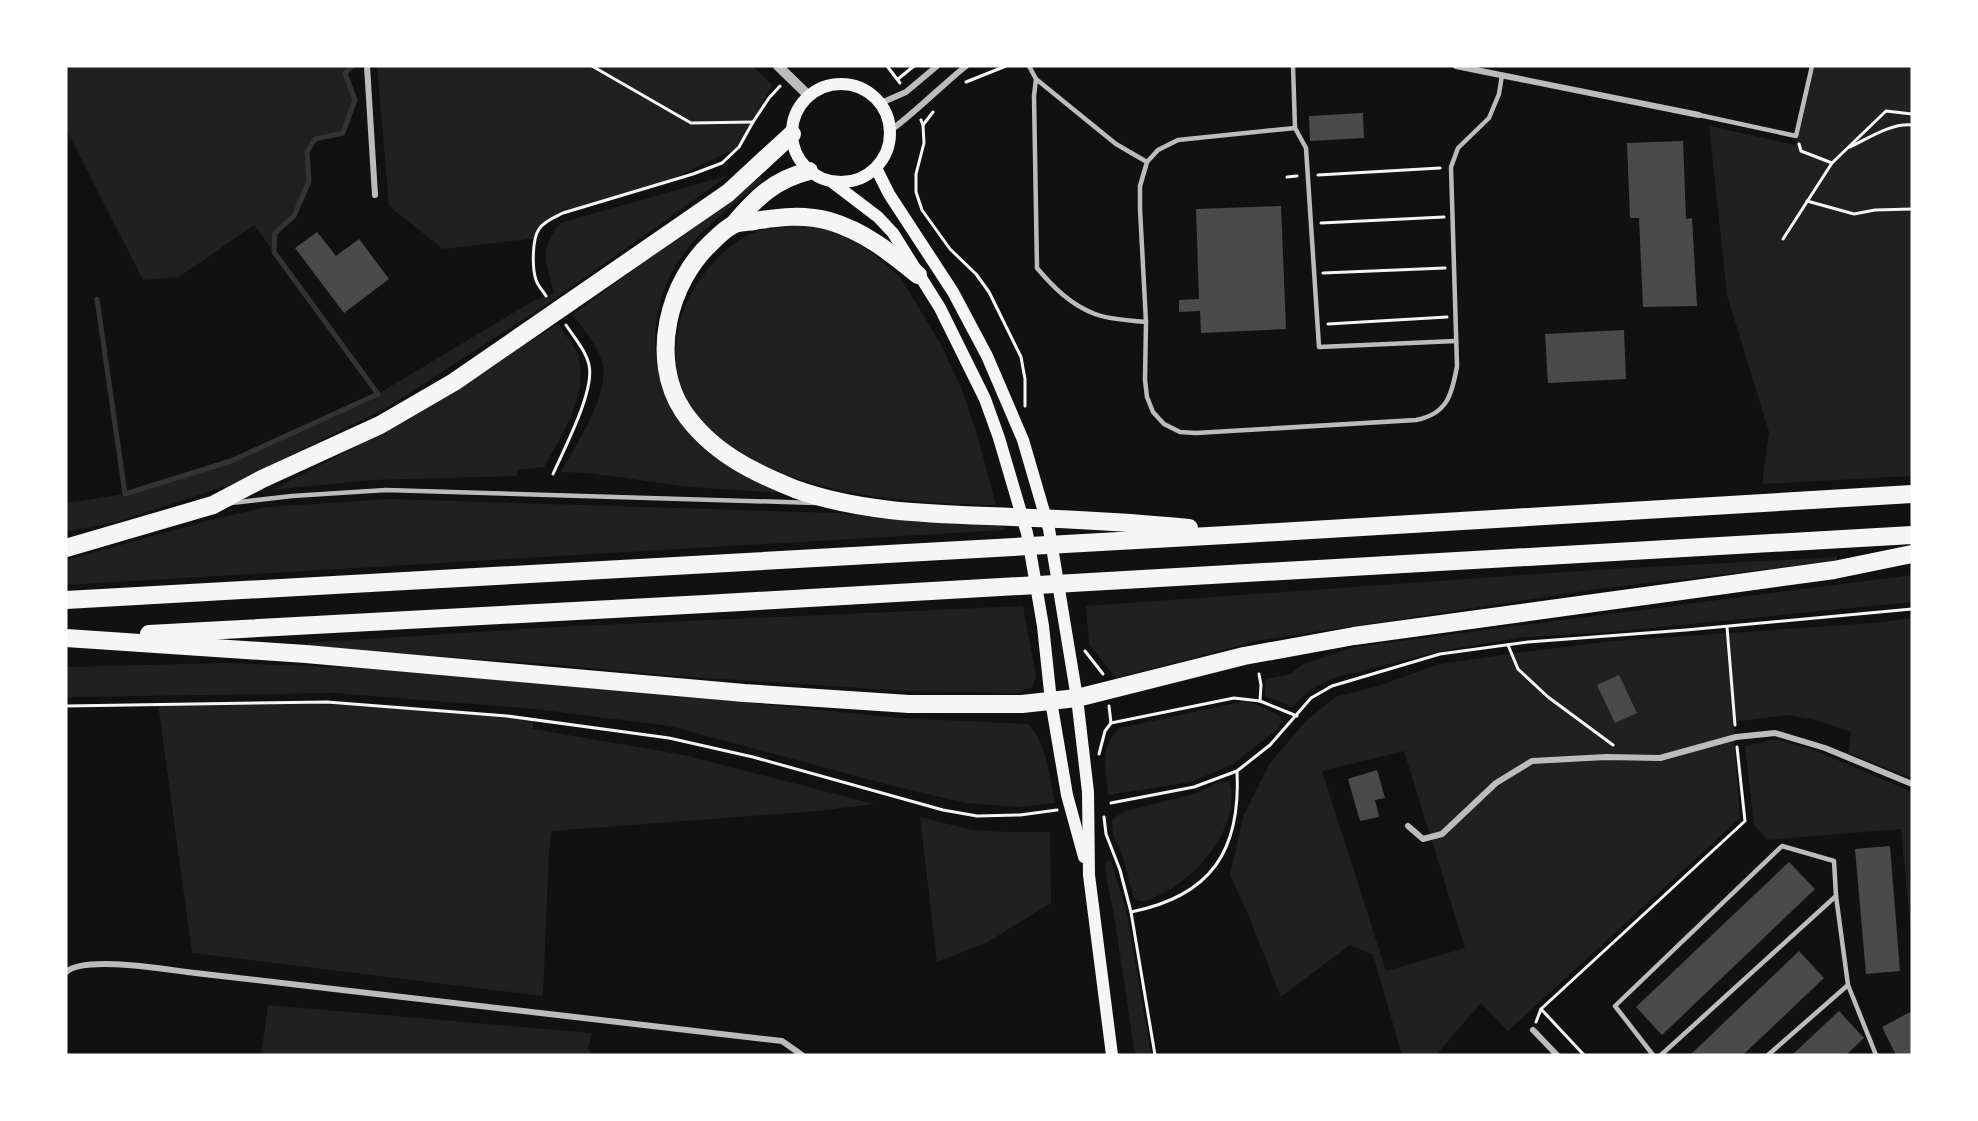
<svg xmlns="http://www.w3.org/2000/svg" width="1978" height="1121" font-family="'Work Sans',sans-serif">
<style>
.green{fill:#202020;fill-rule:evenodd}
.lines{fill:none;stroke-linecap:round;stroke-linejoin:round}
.stream{stroke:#333;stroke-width:5}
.building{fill:#4a4a4a}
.path{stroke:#f5f5f5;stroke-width:3}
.service{stroke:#bcbcbc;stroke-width:4.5}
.minor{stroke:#bcbcbc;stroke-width:6}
.tertiary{stroke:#bcbcbc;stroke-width:10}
.secondary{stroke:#f5f5f5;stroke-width:12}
.motorway{stroke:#f5f5f5;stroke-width:18}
</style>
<rect width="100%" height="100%" fill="#111"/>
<g class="green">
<path d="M66 66H352L346 73 355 100 343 133 315 139 307 152 309 181 294 216 275 233 274 252 254 225 179 277 143 280 66 129Z"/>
<path d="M377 66H753L772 85 739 147 665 182 574 210 548 221 537 238 443 249 389 206Z"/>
<path d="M1812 66H1912V476L1762 484 1769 432 1727 295 1709 126 1795 145Z"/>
<path d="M729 175 556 298 388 407 232 484 120 521 66 532V503L125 494 259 448 378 394 533 301 554 293C546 261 538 252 560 223Z"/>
<path d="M760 176 762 181C733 206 698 230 677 263 638 326 652 409 711 455 733 471 759 482 783 493L689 487 589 473 561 472C577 443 611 394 602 361 596 343 584 329 572 315Z"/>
<path d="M811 224 852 240 872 253 901 278 940 343 961 387 977 434 996 505C905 503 790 496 717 435 667 394 664 333 699 281 711 264 723 250 741 239 762 227 787 225 811 224Z"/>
<path d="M558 324C564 334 575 345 578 356 589 395 562 434 544 467L518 470 517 476 372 480 271 490 374 438Z"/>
<path d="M389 499 838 513 952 524 1004 525 1005 530 66 585V560L207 521 267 507Z"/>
<path d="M1837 557V561L1605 588 1261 640 1116 678 1089 644 1086 606 1594 570Z"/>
<path d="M1912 575V602L1611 632 1525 637 1440 651 1333 678 1311 689 1292 707 1265 696 1266 679 1290 674 1303 664 1354 647Z"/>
<path d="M1023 606 1036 677 1032 687 1018 693 909 691 674 676 549 664 308 647V643L555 627Z"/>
<path d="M1912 618V778L1848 753 1851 732 1812 719 1786 715 1733 722 1740 818 1508 1031 1481 1003 1436 1055H1402L1373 955 1350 945 1281 997 1245 907 1230 875 1243 817 1270 763 1306 721 1335 697 1375 687 1440 664 1516 653 1613 641 1873 623ZM1404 751 1465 948 1386 971 1322 771Z"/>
<path d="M225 663 340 667 535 681 899 718 1028 724C1047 743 1049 777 1055 803L1019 807 966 803 897 787 670 726 535 709 335 693 66 697V667Z"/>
<path d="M1245 701 1263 707 1281 717 1279 728 1233 764 1191 782 1108 795C1106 771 1099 745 1120 728Z"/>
<path d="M221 702 399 706 533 719V729L684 755 874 804 817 811 552 831 549 852 543 996 192 953 158 704Z"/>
<path d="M1775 739 1814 750 1912 792V944L1901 829 1767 840 1754 825 1745 746Z"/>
<path d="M1229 781C1243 824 1197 879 1159 895 1150 899 1143 905 1134 898L1120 848 1113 835 1112 821 1115 817 1126 811 1197 793 1219 782Z"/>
<path d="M920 817 972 830 1004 832H1050L1051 903 986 943 937 962Z"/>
<path d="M1111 861 1127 914 1151 1055H1135L1114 915 1107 881 1105 862Z"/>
<path d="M268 1005 592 1033 588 1049 593 1055H261Z"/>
</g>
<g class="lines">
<path class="stream" d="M97 299 125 494 231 461 378 394 274 252 275 233 294 216 309 181 307 152 315 139 343 133 355 100 345 73 352 66"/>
</g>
<g class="building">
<path d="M1363 113 1364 138 1310 141 1309 116Z"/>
<path d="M1683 141 1686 219 1692 218 1697 306 1643 307 1639 218H1630L1627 143Z"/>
<path d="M1281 206 1286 329 1201 333 1200 311 1179 312V300L1199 299 1196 209Z"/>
<path d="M317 232 336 256 359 239 389 279 344 313 295 248Z"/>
<path d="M1624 330 1626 379 1548 383 1545 334Z"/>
<path d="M1619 675 1637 713 1615 723 1597 685Z"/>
<path d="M1377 770 1385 798 1375 800 1379 817 1360 821 1348 779Z"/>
<path d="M1890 846 1900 971 1866 974 1855 849Z"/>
<path d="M1789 862 1815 889 1662 1035 1636 1007Z"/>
<path d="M1799 951 1824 978 1743 1055H1690Z"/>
<path d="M1839 1011 1864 1038 1846 1055H1792Z"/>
<path d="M1912 1011V1055H1896L1882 1027Z"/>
</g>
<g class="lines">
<g class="path">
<path d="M592 66 691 123 753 122"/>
<path d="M887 66 900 83"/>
<path d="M898 79 914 66"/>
<path d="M966 82 1006 66"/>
<path d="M921 120 923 125 924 143 916 174V192L922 210 950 249 976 274 989 292 1021 357 1025 379V406"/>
<path d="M923 125 933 112"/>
<path d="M1799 144 1801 151 1832 163 1886 111 1912 114"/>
<path d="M1850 147C1869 138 1891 123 1912 125"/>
<path d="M1318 175 1440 168"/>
<path d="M1287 177 1297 176"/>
<path d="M1807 201 1854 214 1875 210 1912 209"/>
<path d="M1321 223 1444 217"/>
<path d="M1783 239 1832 163"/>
<path d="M1323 273 1445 268"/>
<path d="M546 296C543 291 538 286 536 280 532 268 532 239 539 229 544 221 555 217 563 213L693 174 722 163 739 147 753 122 769 98 780 86"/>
<path d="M1328 324 1447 317"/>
<path d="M553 474C564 449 595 391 589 365 586 351 574 337 566 325"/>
<path d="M1727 627 1735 725"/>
<path d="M1508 645 1518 669 1548 697 1613 745"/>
<path d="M1085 651 1103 674"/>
<path d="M1259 674 1261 685 1260 701"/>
<path d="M66 706 327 702 507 716 669 738 753 757 943 810 977 816 1020 815 1057 810"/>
<path d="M1111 723 1234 698 1260 701 1297 716"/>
<path d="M1099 754 1105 731 1111 723 1109 706"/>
<path d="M1111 803 1194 787 1237 771 1270 745 1311 698 1332 686 1440 654 1528 642 1686 630 1912 609"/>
<path d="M1104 817 1106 834 1120 870 1131 912 1155 1055"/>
<path d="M1131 912C1211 896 1241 851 1237 771"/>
<path d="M1536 1022 1541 1009"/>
<path d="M1584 1055 1541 1009 1745 821 1737 747"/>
</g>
<g class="service">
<path d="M1029 66 1036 79 1034 96 1037 268C1053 287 1071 305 1095 314 1110 320 1130 320 1146 322"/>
<path d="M1293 66 1295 128 1306 148 1319 347 1456 341"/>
<path d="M1036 79 1116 144 1147 162"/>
<path d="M1699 115 1796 136 1812 66"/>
<path d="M1295 128 1178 140 1158 150 1147 162 1140 186V209L1146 322 1145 380 1147 397 1153 412 1164 424 1180 432 1196 433 1416 420C1447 414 1452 395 1457 366L1451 167 1458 148 1489 118 1499 94 1502 75"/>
<path d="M231 503 292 496 386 490 816 503"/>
<path d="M1848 985 1876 1055"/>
<path d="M1653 1055 1615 1006 1782 846 1834 861 1836 896 1848 985 1768 1055"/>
<path d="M1661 1055 1836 896"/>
</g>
<g class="minor">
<path d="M367 66 375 195"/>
<path d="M1456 66 1699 115"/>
<path d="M881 103 906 92 937 66"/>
<path d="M890 131C917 111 940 87 966 66"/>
<path d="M1408 826 1423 839 1442 834 1496 783 1532 761 1606 757 1660 758 1736 737 1775 733 1825 748 1912 784"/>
<path d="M66 972C85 955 168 970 195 973L782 1041 802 1055"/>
<path d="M1533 1030 1557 1055"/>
</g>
<path class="tertiary" d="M778 66 809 96"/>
<g class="secondary">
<circle cx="841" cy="133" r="49"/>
<path d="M876 168 889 194 953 292 987 356 1023 440 1049 529 1077 698 1088 792 1089 875 1112 1055"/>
<path d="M832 182 878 217 893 233 940 308 985 399 999 438 1027 533 1043 626 1051 701 1067 795 1084 857"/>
</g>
<g class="motorway">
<path d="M734 224C757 197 774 180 809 171"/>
<path d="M918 275C891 253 864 231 829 221 804 214 779 217 754 221 748 222 740 222 735 224 727 227 718 236 712 242 668 282 649 359 683 411 710 451 752 472 795 489 864 514 940 514 1012 517 1072 519 1130 522 1189 528"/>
<path d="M66 548 213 505 262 479 380 425 454 382 728 193 792 134"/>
<path d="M66 600 1244 534 1912 494"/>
<path d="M149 634 705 604 1912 535"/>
<path d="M66 638 306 654 744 693 909 704H1022L1077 698 1244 656 1354 636 1834 570 1912 554"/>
</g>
</g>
<rect width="1978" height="1121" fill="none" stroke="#ffffff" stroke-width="135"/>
</svg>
